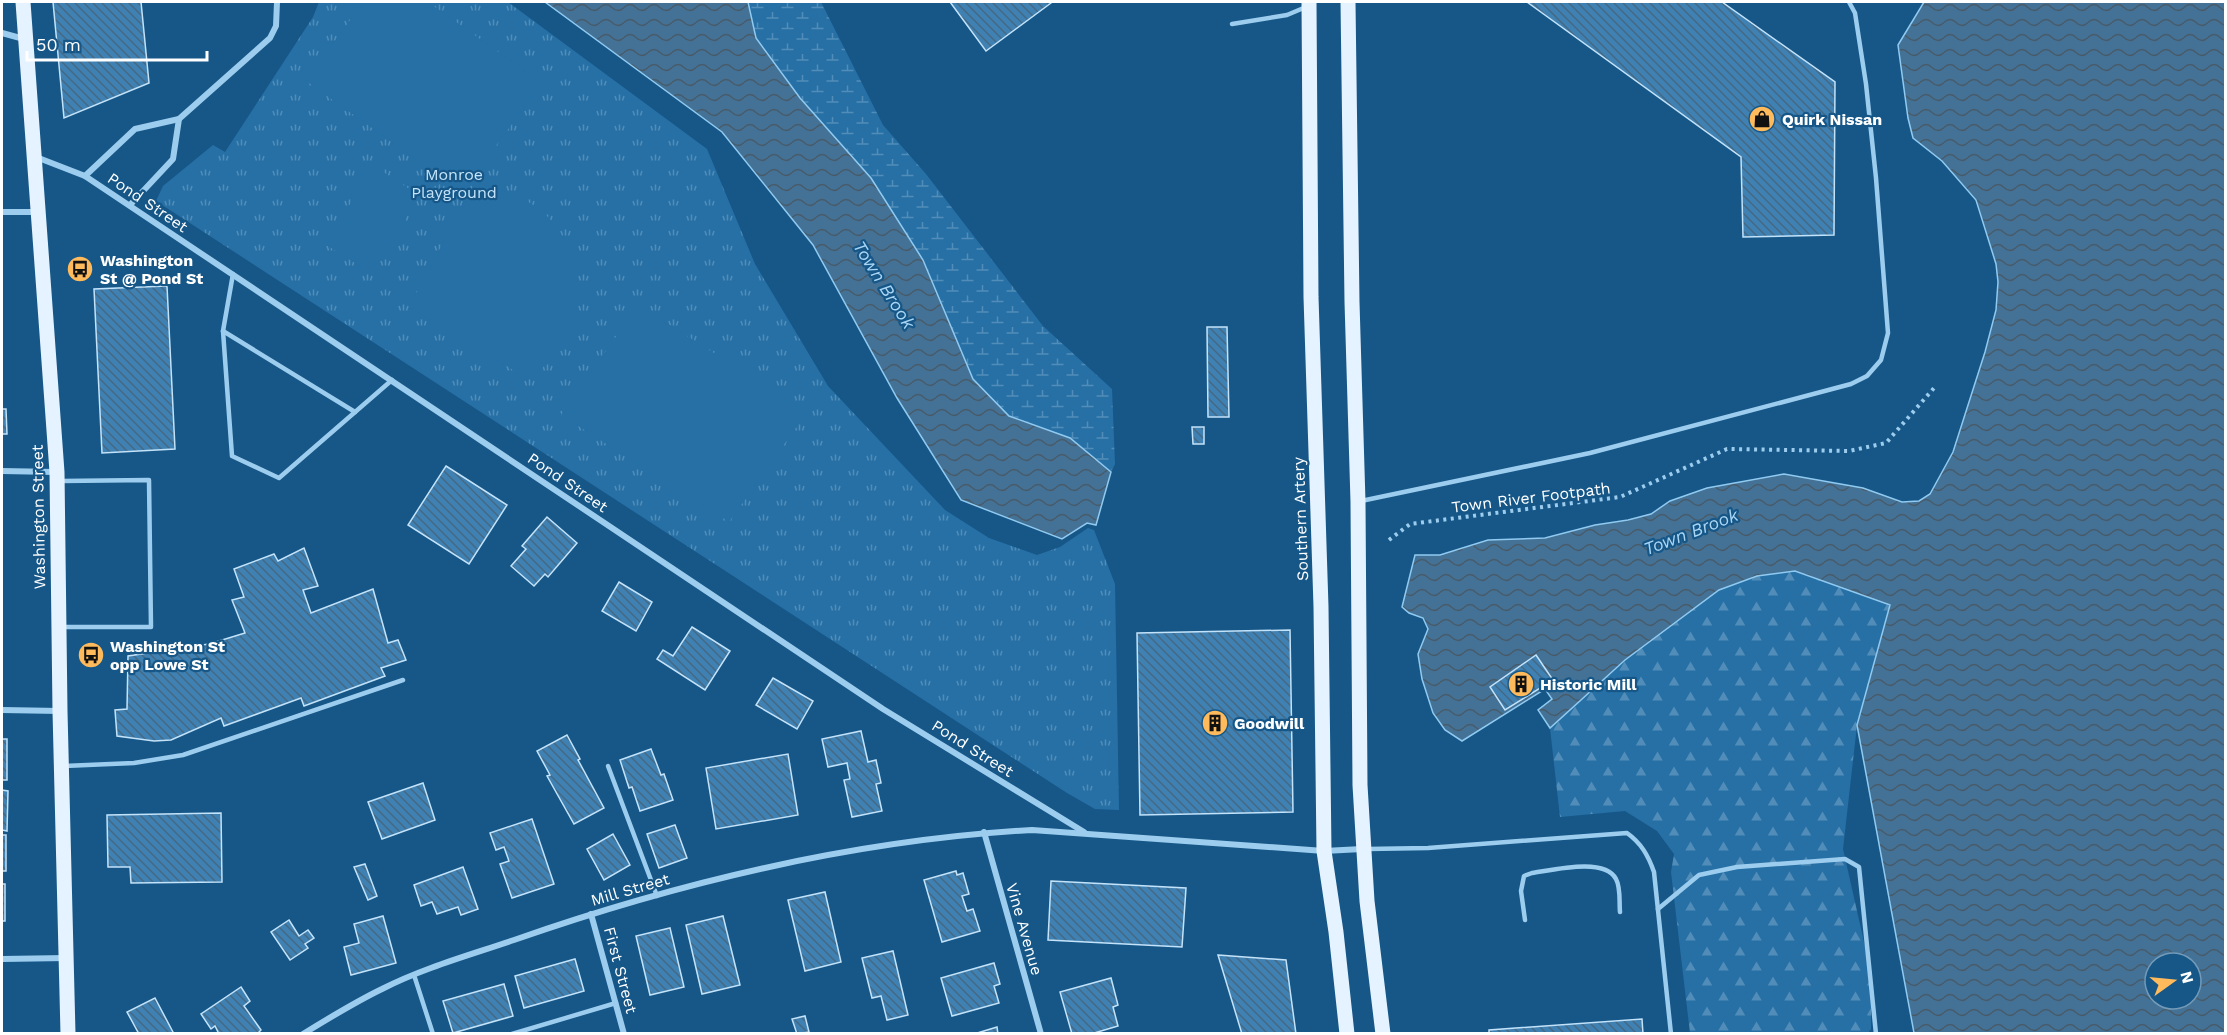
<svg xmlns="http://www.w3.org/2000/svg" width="2227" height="1035" font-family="'Work Sans',sans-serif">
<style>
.grass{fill:url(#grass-tufts)}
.forest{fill:url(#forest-firs)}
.wetland{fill:url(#wetland-marsh)}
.pitch{fill:#2670a6}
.water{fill:url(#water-waves);stroke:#90caf1;stroke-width:1.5;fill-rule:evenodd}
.building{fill:url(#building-back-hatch);stroke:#c3e3fa;stroke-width:1.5}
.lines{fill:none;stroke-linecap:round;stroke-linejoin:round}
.path{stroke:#9dcdee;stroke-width:4;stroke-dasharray:3 4.5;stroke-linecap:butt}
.lane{stroke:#9dcdee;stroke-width:4.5}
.street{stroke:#9dcdee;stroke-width:6}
.primary{stroke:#e5f2ff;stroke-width:15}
.labels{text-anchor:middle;stroke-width:4.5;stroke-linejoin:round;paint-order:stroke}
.poi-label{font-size:16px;font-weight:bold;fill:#fff;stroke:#165788;text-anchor:start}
.park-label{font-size:16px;fill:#c3e3fa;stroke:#165788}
.street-label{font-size:16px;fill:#fff;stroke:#165788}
.water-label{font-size:18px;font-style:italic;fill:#a9d6f5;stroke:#165788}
</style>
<defs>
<pattern id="grass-tufts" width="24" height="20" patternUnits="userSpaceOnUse" patternTransform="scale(1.5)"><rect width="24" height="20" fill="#2670a6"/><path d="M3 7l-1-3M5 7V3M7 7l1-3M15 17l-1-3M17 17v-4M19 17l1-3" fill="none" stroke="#518db8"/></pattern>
<pattern id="forest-firs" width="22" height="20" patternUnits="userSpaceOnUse" patternTransform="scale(1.5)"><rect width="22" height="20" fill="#2670a6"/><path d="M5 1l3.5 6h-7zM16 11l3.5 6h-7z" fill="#518db8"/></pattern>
<pattern id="wetland-marsh" width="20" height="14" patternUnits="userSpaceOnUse" patternTransform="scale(1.5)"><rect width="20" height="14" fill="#2670a6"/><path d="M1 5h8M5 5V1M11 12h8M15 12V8" fill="none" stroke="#518db8"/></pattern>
<pattern id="water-waves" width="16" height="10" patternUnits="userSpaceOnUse" patternTransform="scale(1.5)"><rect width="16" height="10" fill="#437296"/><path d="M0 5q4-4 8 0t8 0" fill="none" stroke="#485b6a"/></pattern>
<pattern id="building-back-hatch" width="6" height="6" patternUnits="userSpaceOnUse" patternTransform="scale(1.5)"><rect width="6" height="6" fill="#3f81b2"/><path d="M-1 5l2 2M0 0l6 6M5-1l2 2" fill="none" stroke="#456984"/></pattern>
</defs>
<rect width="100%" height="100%" fill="#165788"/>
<path class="grass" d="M319 2H508L707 149 755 264 828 386 945 510 989 538 1037 555 1060 547 1088 528 1094 530 1115 584 1119 810 1095 809 1067 793 156 201 163 186 213 145 225 152 313 17Z"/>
<path class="forest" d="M1795 571 1890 606 1857 725 1843 849 1871 973V1029L1868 1033H1690L1671 872 1674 854 1657 831 1625 811 1560 817 1550 728 1625 660 1719 590 1757 576Z"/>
<path class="wetland" d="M748 2H821L883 125 926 174 1043 326 1112 389 1115 464 1111 472 1070 438 1009 416 973 379 923 260 871 178 800 98 756 38Z"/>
<g class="pitch">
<path d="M363 2H428L542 83 462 192 306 81Z"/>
<path d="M374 166 420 196 371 273 325 244Z"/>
<path d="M475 182C500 189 527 197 546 215 580 249 585 302 562 343 560 348 557 354 553 358 546 366 536 372 528 379L409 307Z"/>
<path d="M638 305 807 412 729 522 561 415Z"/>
</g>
<g class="water">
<path d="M545 2H748L756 38 800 98 871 178 923 260 973 379 1009 416 1070 438 1111 472 1096 525 1087 523 1062 539 961 500 897 398 813 245 722 132Z"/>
<path d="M1924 2H2225V1033H1914L1857 725 1890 605 1795 571 1757 576 1719 590 1625 660 1550 728 1538 710 1552 699 1545 689 1462 741 1445 730 1433 713 1422 679 1418 654 1428 629 1423 618 1409 613 1402 607 1415 555H1440L1488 540 1545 538 1595 525 1628 520 1651 514 1670 501 1707 488 1784 474 1863 488 1902 502 1919 501 1930 494 1953 452 1985 352 1996 310 1998 282 1996 264 1976 200 1942 161 1913 138 1908 118 1898 45ZM2155 963H2191V999H2155Z"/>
</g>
<g class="building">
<path d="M53 2H141L149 83 64 118Z"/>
<path d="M950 2H1050L1051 3 986 51Z"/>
<path d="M1527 2H1722L1835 82 1834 235 1743 237 1741 157Z"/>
<path d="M167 286 175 449 102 453 94 289Z"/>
<path d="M1207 327H1227L1229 417H1208Z"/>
<path d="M2 409H6L7 434H2Z"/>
<path d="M1192 427H1204V444H1193Z"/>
<path d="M446 466 507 505 469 564 408 525Z"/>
<path d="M547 517 577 543 548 577 545 574 534 586 511 566 526 549 522 546Z"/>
<path d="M304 548 318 586 303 590 311 613 373 589 388 643 398 640 406 660 381 668 385 676 304 706 301 698 224 726 221 718 171 740 154 741 117 736 115 710 127 709 128 656 209 644 245 633 232 600 244 597 234 569 274 554 278 561Z"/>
<path d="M619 582 652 602 636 631 602 611Z"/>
<path d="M692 627 730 651 705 690 657 659 663 650 673 656Z"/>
<path d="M1290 630 1293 812 1140 815 1137 633Z"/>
<path d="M1536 655 1553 680 1505 710 1490 687Z"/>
<path d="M773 678 813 701 797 729 756 705Z"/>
<path d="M861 731 868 762 876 760 881 783 876 784 882 811 852 817 844 780 850 779 847 763 828 767 822 739Z"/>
<path d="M567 735 580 759 578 760 604 808 574 824 547 776 550 775 537 751Z"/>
<rect x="2" y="739" width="5" height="41"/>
<path d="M651 749 661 775 664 774 673 800 640 811 632 787 629 788 620 760Z"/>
<path d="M788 754 798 815 716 829 706 768Z"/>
<path d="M423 783 435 820 382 839 368 802Z"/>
<path d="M2 790 8 791 7 831 2 830Z"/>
<path d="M221 813 222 882 131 883 130 867H108L107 815Z"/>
<path d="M532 819 554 884 512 898 500 864 509 861 504 847 496 850 490 833Z"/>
<path d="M675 825 687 858 659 868 647 834Z"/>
<path d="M613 834 630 865 604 880 587 849Z"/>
<rect x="2" y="835" width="4" height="36"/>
<path d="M365 864 377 896 368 900 354 867Z"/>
<path d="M463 867 478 909 461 915 458 907 437 914 432 902 421 906 414 885Z"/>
<path d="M956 871 957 875 963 873 969 894 962 896 967 911 973 909 980 931 942 942 924 880Z"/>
<path d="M1051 881 1186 888 1182 947 1048 940Z"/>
<rect x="2" y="884" width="3" height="37"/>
<path d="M825 892 841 962 805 971 788 900Z"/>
<path d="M383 916 396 963 351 975 344 947 359 943 354 924Z"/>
<path d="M723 916 740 985 702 994 686 925Z"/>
<path d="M289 920 299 936 308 930 314 938 305 944 308 948 290 960 271 932Z"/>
<path d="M670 928 684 987 650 995 636 936Z"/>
<path d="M893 951 908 1015 887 1020 881 996 872 998 862 958Z"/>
<path d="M1218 955 1286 960 1296 1034H1242Z"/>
<path d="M575 959 584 991 524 1008 515 976Z"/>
<path d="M994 963 1000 984 994 986 999 1003 952 1016 941 978Z"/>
<path d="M1111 978 1118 1005 1113 1007 1118 1026 1091 1034H1072L1060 992Z"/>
<path d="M504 984 513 1016 453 1033 443 1001Z"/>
<path d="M241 987 250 1001 244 1006 261 1030 257 1034H219L215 1026 211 1029 201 1014Z"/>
<path d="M155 998 174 1034H139L127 1012Z"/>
<path d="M805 1016 809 1032 797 1034 792 1019Z"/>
<path d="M1642 1019 1643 1034H1489V1030Z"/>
<path d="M997 1027 998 1034H974Z"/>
</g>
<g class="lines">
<path class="path" d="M1389 540 1410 524 1620 497 1727 449 1849 451 1886 443 1934 388"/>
<g class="lane">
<path d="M1232 24 1287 15 1306 7"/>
<path d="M233 274 223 331 232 456 279 478 392 380"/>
<path d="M223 331 355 412"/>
<path d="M61 481 149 480 151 627H61"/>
<path d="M1361 501 1590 453 1851 384 1867 376 1881 360 1888 333 1876 178 1866 84 1855 13 1849 2"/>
<path d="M64 766 134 763 183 755 403 680"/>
<path d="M608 766 657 896"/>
<path d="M1367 849 1428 848 1627 833C1641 843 1648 855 1654 872L1671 1034"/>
<path d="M1658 909 1699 875 1737 867 1845 859 1859 867 1876 1034"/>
<path d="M1525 920 1521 891 1524 876 1532 873C1553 870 1605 857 1616 879 1621 888 1619 902 1620 912"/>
<path d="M414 975 433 1034"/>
<path d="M512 1034 616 1003"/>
</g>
<g class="street">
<path d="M2 33 24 39"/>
<path d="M36 157 85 176 883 709 1084 832"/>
<path d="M85 176 135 129 179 119 270 38 276 26 277 2"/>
<path d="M130 205 173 159 179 119"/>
<path d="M2 212H37"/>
<path d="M2 471 55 472"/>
<path d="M2 710 60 711"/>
<path d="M984 832 1041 1034"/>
<path d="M591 914 624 1034"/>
<path d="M2 959 66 958"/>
<path d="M303 1034C329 1018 355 1002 382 989 423 968 470 955 514 940 680 882 856 840 1032 830L1324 851 1362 849"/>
</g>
<g class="primary">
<path d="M23 2 57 472 60 711 68 1034"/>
<path d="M1309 2 1311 297 1321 607 1324 851 1336 932 1347 1034"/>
<path d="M1348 2 1352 302 1358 502 1360 785 1367 901 1383 1034"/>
</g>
</g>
<defs>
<symbol id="shop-disc" viewBox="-11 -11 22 22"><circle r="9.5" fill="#ffba5b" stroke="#165788"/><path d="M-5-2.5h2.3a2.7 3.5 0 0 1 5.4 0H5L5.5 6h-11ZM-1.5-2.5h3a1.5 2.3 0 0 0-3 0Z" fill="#111"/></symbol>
<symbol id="bus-disc" viewBox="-11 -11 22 22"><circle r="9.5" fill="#ffba5b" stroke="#165788"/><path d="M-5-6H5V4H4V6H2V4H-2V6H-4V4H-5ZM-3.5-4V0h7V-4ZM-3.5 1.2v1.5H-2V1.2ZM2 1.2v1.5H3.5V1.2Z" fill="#111"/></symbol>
<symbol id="building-disc" viewBox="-11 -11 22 22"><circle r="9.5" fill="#ffba5b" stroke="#165788"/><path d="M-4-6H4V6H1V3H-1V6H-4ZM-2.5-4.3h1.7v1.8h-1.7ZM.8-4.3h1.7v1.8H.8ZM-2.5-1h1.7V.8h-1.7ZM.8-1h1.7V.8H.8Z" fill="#111"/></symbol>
</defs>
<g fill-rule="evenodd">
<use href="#shop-disc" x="1747" y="104" width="30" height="30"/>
<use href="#bus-disc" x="65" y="254" width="30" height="30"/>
<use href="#bus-disc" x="76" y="640" width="30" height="30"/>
<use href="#building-disc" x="1506" y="669" width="30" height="30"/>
<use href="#building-disc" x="1200" y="708" width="30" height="30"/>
</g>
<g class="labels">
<g class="poi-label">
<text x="1782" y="125">Quirk Nissan</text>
<text x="100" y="266">Washington<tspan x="100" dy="18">St @ Pond St</tspan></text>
<text x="110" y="652">Washington St<tspan x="110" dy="18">opp Lowe St</tspan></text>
<text x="1540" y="690">Historic Mill</text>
<text x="1234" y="729">Goodwill</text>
</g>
<g class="park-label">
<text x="454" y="180">Monroe<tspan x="454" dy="18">Playground</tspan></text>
</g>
<g class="street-label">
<text transform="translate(148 202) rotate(34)" y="6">Pond Street</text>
<text transform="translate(568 482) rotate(34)" y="6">Pond Street</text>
<text transform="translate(1531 497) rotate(-7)" y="6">Town River Footpath</text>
<text transform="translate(38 517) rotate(-91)" y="6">Washington Street</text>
<text transform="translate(1300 519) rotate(-92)" y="6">Southern Artery</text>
<text transform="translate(973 748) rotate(32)" y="6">Pond Street</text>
<text transform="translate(630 889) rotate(-16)" y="6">Mill Street</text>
<text transform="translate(1025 929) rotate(74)" y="6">Vine Avenue</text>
<text transform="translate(621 970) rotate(75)" y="6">First Street</text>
</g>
<g class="water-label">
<text transform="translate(884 285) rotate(58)" y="6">Town Brook</text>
<text transform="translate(1691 532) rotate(-21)" y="6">Town Brook</text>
</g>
</g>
<rect width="2227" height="1035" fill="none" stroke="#ffffff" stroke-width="6"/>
<g transform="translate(2173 981) rotate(75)"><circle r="28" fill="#165788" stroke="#739ab8" stroke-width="1.5"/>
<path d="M0-4.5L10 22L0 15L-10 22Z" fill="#ffba5b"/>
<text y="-9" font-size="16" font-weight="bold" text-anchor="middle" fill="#ffffff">N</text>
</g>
<path d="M27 51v9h180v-9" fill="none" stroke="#ffffff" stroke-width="3"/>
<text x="36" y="51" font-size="18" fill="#ffffff" stroke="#165788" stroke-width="4.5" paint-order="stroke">50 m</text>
</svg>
